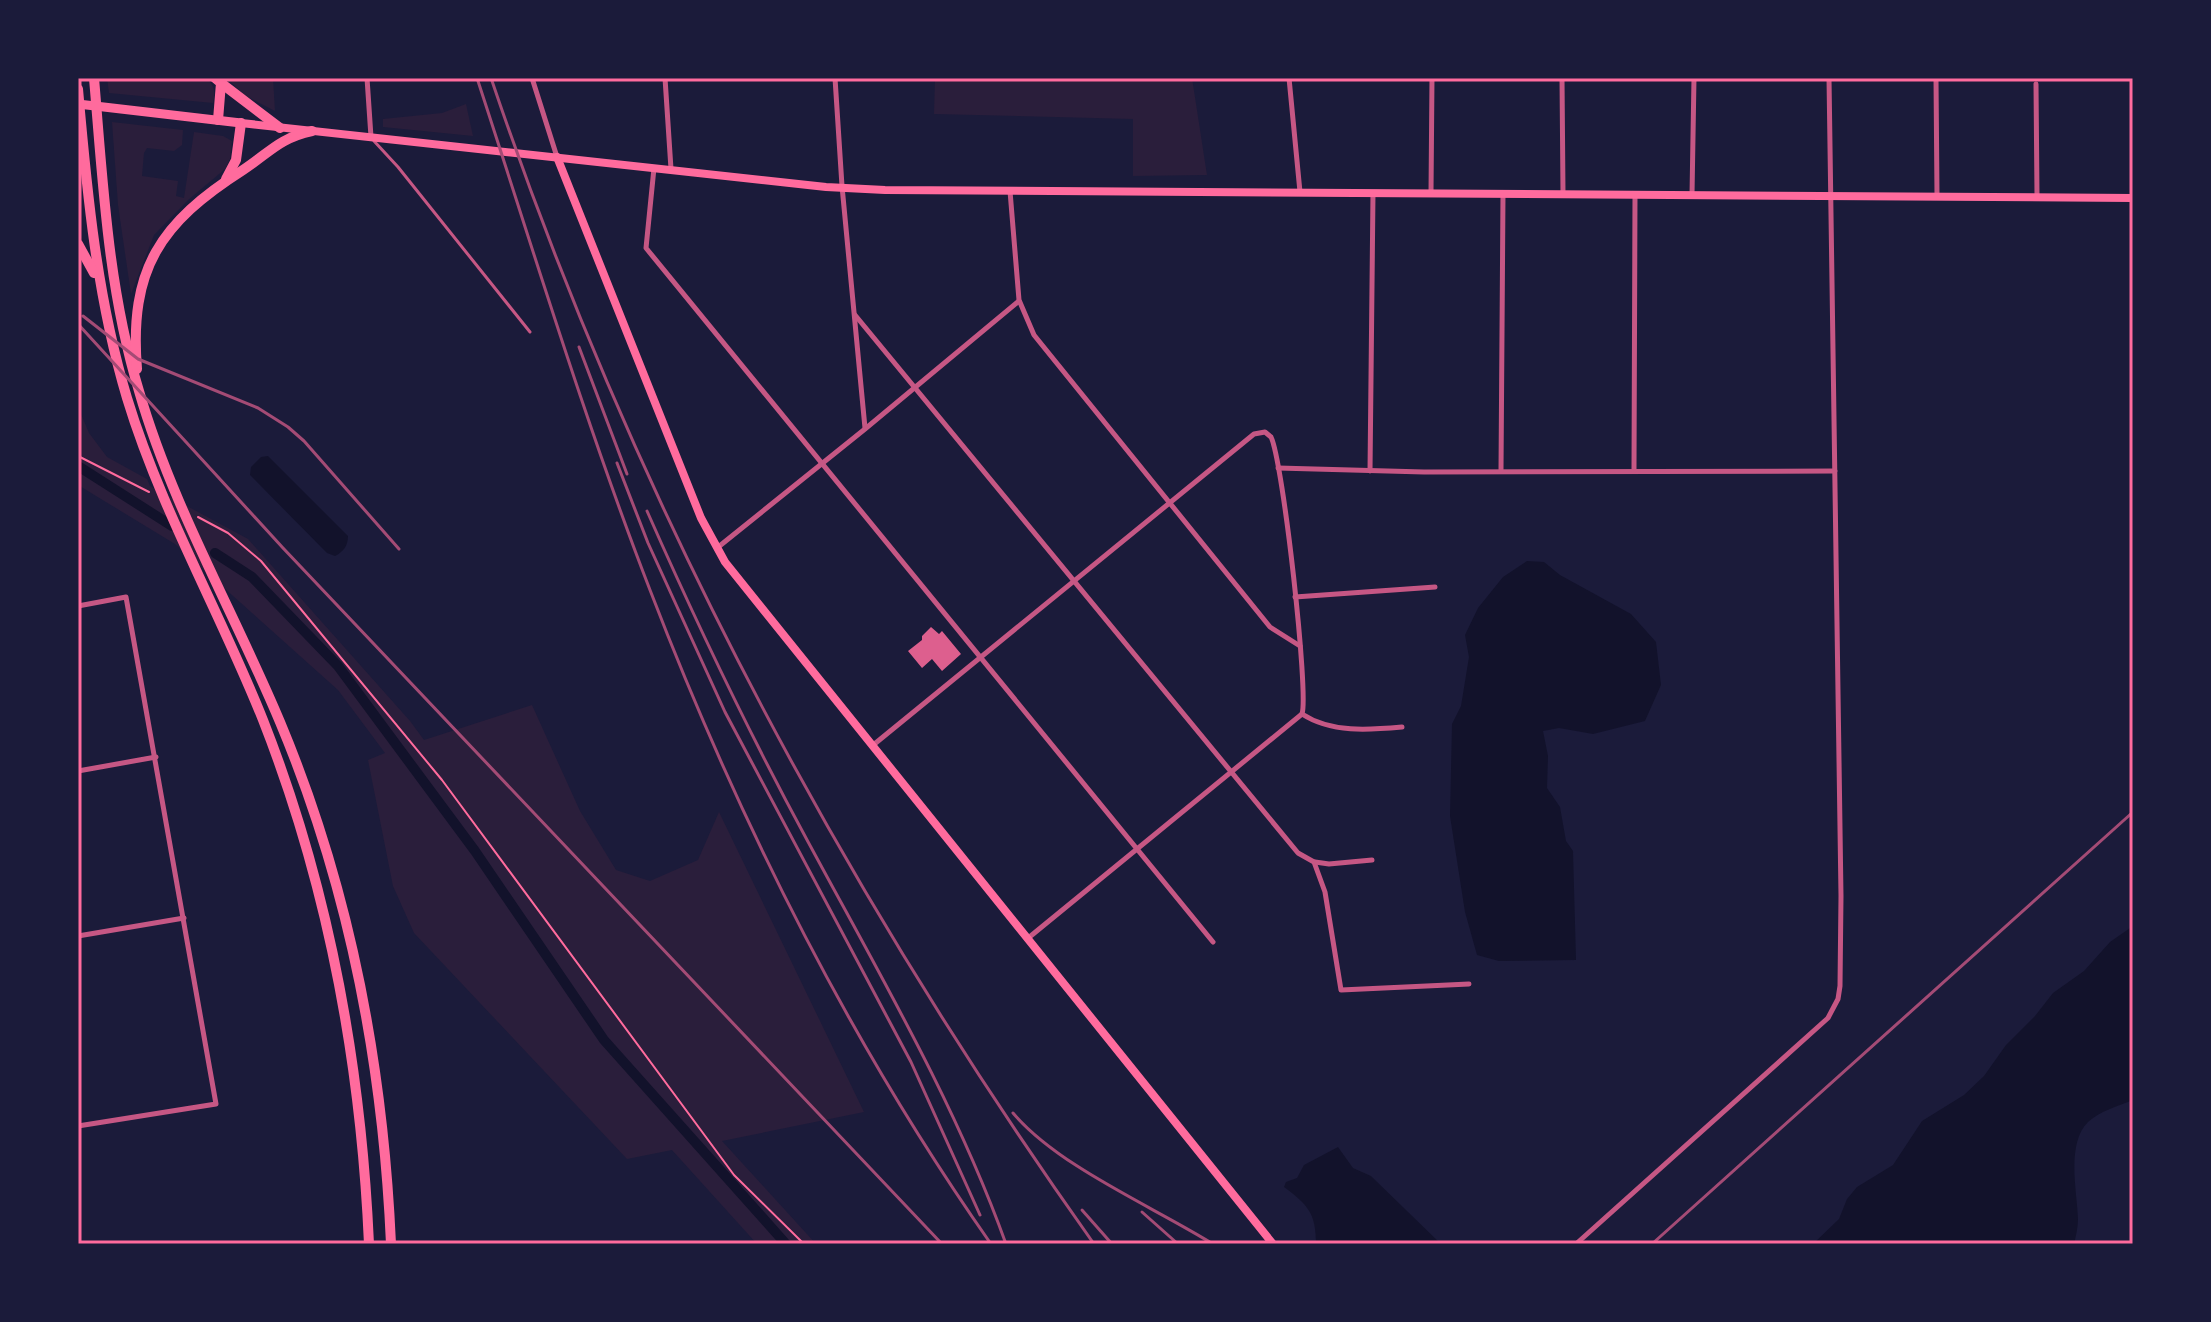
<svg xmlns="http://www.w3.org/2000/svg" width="2211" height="1322" font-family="Arial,sans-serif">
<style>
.green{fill:#2a1e3b}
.water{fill:#12122b}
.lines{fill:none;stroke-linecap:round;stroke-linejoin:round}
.canal{stroke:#12122b;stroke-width:10}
.building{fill:#dd5f8e}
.path{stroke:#ff6b9d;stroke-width:2}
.service{stroke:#c65784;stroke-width:3}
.minor{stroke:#c65784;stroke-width:5}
.secondary{stroke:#ff6b9d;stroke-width:8}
.primary{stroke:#ff6b9d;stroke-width:9}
.motorway{stroke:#ff6b9d;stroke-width:10}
.rail{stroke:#a44b75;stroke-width:3}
.neatline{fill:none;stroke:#ff6b9d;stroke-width:3}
</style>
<rect width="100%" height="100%" fill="#1b1b3a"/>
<g class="green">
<path d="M107 78H207C214 86 216 92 213 103L109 93Z"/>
<path d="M227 78H273L275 111 244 95Z"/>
<path d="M935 78H1192L1207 175 1133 176V119L934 114Z"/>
<path d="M466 104 473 136 383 127V119L442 113Z"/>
<path d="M112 122 183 130 182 145 174 151 147 148 144 153 142 176 178 181 176 196 184 198 194 132 223 136 232 141 230 159 225 169 188 200 154 235 131 294 118 205Z"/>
<path d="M78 407 89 433 107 457 147 479 150 486 248 539 410 721 424 740 532 705 580 811 616 870 650 881 698 860 719 812 864 1112 722 1141 816 1244H757L672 1150 627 1159 414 933 393 886 368 760 385 753 338 690 175 544 78 485Z"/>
</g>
<g class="water">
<path d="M268 456 348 536C348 546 343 552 335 556L327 553 250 475 251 467 261 457Z"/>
<path d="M1527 561 1544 562 1560 575 1631 614 1656 642 1661 685 1645 721 1593 734 1559 728 1543 731 1548 756 1547 788 1560 807 1566 841 1573 851 1576 960 1499 961 1477 955 1465 912 1450 816 1452 724 1461 706 1469 657 1465 635 1478 608 1503 577Z"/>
<path d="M2133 926V1100C2118 1106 2100 1111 2088 1122 2066 1144 2077 1191 2078 1219 2078 1227 2076 1236 2074 1244H1813L1839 1219 1847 1199 1857 1187 1893 1165 1922 1121 1964 1095 1984 1076 2006 1045 2035 1016 2053 993 2084 971 2110 942Z"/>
<path d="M1338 1147 1353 1168 1371 1176 1441 1244H1316C1316 1213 1308 1205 1284 1187L1286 1182 1297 1178 1304 1165Z"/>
</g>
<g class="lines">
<g class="canal">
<path d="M78 466 172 526"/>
<path d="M215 553 252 577 338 666 475 851 604 1040 786 1244"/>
</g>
</g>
<path class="building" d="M931 627 939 634 942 631 961 654 942 671 932 659 922 668 908 651 922 640V636Z"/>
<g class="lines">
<g class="path">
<path d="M78 456 149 492"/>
<path d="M198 517 228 533 261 561 442 780 734 1175 804 1244"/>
</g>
<path class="service" d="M374 141 398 167 530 332"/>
<g class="minor">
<path d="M367 78 371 137"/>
<path d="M532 78 557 157"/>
<path d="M665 78 671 169"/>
<path d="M835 78 842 186 865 428"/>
<path d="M1289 78 1300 192"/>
<path d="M1562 78 1563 193"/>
<path d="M1936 78 1937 196"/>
<path d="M2036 84 2037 196"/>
<path d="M654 168 646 248 1213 942"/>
<path d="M1010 191 1019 300 1034 335 1270 627 1300 646"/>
<path d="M1431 192 1432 78"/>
<path d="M1692 195 1694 78"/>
<path d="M855 315 1298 853 1314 862 1325 892 1341 990 1469 984"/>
<path d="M1278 468 1424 472 1835 471"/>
<path d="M1370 471 1373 193"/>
<path d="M1501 471 1503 194"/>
<path d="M1634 471 1635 195"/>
<path d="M717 548 865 429 1019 301"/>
<path d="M1295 597 1435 587"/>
<path d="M78 606 126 597 216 1104 78 1126"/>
<path d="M1302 714C1331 733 1369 730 1402 727"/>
<path d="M872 746 1254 434 1265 432 1271 437C1283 461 1309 694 1302 714"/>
<path d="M78 771 156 757"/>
<path d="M1315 862 1329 864 1372 860"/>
<path d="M78 936 184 918"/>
<path d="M1027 939 1302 714"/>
<path d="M1576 1244 1828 1018 1838 999 1840 986 1841 896 1829 78"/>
</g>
<g class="secondary">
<path d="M241 123 826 187 885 190 2133 198"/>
<path d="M557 157 701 518 725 562 1273 1244"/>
</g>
<path class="primary" d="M78 104 241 123"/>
<g class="motorway">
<path d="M94 78C103 184 108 289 139 391 172 506 234 612 280 722 350 889 383 1063 391 1244"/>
<path d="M215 78 221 83 218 120"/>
<path d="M221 83 280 128"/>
<path d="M78 89C87 193 97 298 127 398 161 510 220 612 263 720 329 888 361 1065 369 1244"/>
<path d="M226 179 236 160 241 123"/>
<path d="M78 244 94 273"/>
<path d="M137 369C129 269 160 223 243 170 269 153 279 138 312 131"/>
</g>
<g class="rail">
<path d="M477 78C533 249 585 422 650 590 738 819 850 1043 991 1244"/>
<path d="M491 78C632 496 839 885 1094 1244"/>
<path d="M83 316 138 359 258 408 288 427 304 441 399 549"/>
<path d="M78 324 283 548 942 1244"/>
<path d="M579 347 627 474"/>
<path d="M617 463 648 543 725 712 911 1062 980 1215"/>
<path d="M647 511C696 622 748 731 806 838 877 970 955 1102 1006 1244"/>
<path d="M1013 1113C1059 1167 1152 1206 1213 1244"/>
<path d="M1082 1210 1112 1244"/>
<path d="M1142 1212 1178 1244"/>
<path d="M1652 1244 2133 812"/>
</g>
</g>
<rect width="2211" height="1322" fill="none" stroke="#1b1b3a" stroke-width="160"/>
<rect x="80" y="80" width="2051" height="1162" class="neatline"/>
</svg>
